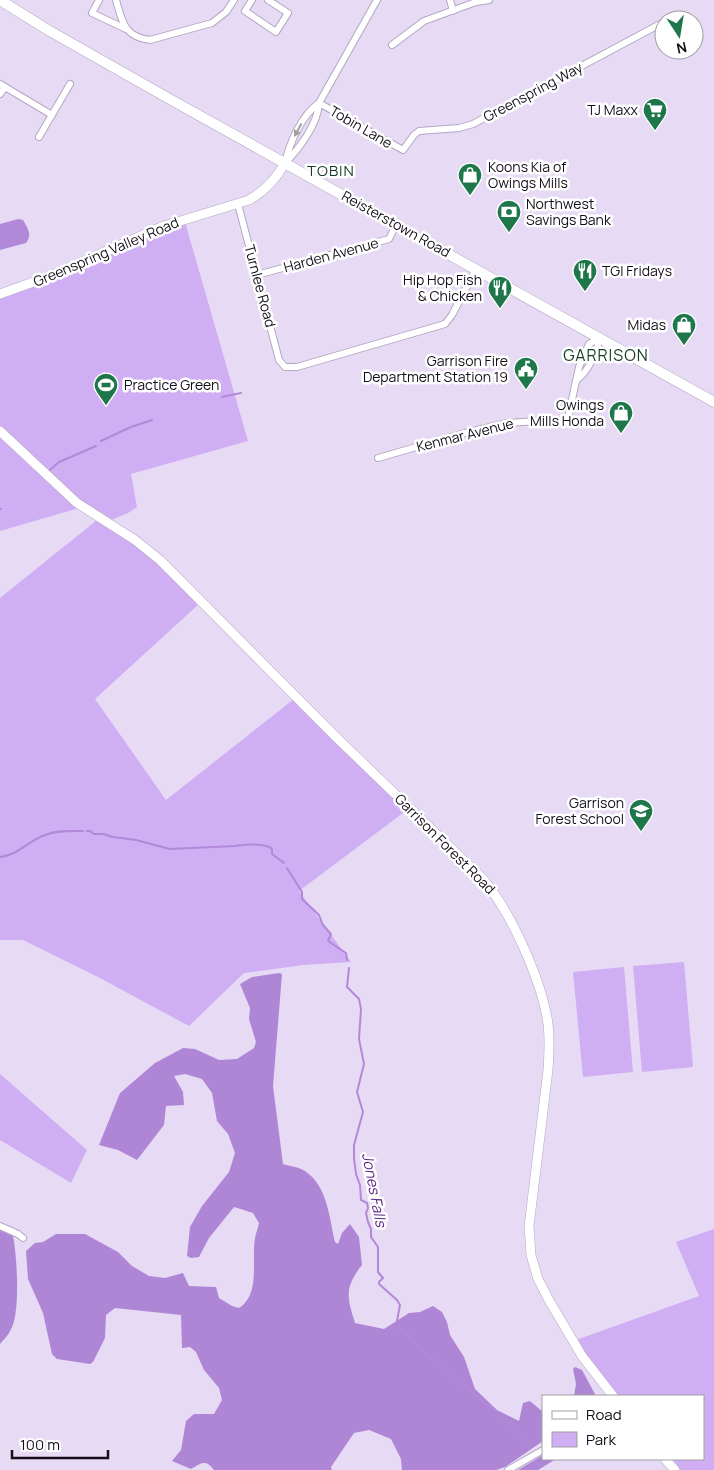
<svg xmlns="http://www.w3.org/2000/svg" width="714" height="1470" font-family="Manrope,sans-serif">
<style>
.green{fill:#d0aef3}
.forest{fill:#af86d5}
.water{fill:#b289d9}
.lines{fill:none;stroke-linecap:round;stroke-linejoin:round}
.stream{stroke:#b289d9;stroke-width:2}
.minor-casing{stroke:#b3a7c1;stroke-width:8}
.secondary-casing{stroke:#b3a7c1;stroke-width:10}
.primary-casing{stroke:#b3a7c1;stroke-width:11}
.minor{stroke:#fff;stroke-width:6}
.secondary{stroke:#fff;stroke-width:9}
.primary{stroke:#fff;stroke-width:10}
.oneway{fill:#a19fa2}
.labels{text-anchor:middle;stroke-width:5;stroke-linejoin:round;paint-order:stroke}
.street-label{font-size:14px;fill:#130e17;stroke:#fff}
.poi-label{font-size:14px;fill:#130e17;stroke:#fff;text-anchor:end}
.neighbourhood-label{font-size:15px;letter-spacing:1px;fill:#133c26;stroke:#fff}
.water-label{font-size:15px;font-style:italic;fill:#5d2886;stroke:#fff}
.quarter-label{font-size:16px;letter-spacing:1px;fill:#133c26;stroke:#fff}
</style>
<rect width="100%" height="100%" fill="#e7daf5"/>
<g class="green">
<path d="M185 222 248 441 131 474 137 507 128 513 104 523 144 550 199 604 95 699 166 800 294 699 407 810 299 891 351 962 303 965 244 973 189 1026 98 977 23 940H0V598L97 520 79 508 0 531V297L52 279 136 240Z"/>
<path d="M684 962 693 1067 642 1072 633 966Z"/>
<path d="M624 967 633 1072 583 1077 573 972Z"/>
<path d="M0 1074 87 1150 71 1183 0 1140Z"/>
<path d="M714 1229V1470H679L669 1459H703V1396H616L599 1375 576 1340 699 1296 676 1242Z"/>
</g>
<g class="forest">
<path d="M279 973 282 974 273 1086 283 1164C289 1166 299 1167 305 1171 328 1187 329 1217 335 1242L338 1244 342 1233 350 1224 359 1237 362 1265C344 1288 347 1297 355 1323L384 1329 409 1313 420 1312 433 1306 442 1312 447 1322 450 1335 464 1357 475 1389 497 1410 519 1421 523 1403 530 1401 543 1412V1441L505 1467 496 1470H402L401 1459 391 1439 369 1430 354 1433 331 1467 332 1470H214C205 1459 202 1463 191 1469L172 1461 181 1450 186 1421 194 1414H214L222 1400 219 1388 204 1370 196 1352 190 1347 182 1348 181 1315 115 1308 106 1315 105 1338 93 1362 90 1364 57 1359 52 1354 43 1313 28 1279 26 1251 35 1243 43 1242 56 1234H85L118 1252 132 1266 149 1276 165 1278 183 1273 189 1286 216 1287 219 1298 232 1306 239 1308C261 1294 251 1260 255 1238 256 1233 258 1228 259 1223L253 1213 234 1207 209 1238 199 1257 191 1258 187 1256 190 1227 202 1206 229 1172 235 1153 228 1134 217 1121 212 1093 202 1079 185 1074 174 1076 183 1092 184 1105 166 1106 164 1125 137 1160 118 1150 99 1145 120 1093 155 1063 183 1048 195 1049 219 1060 237 1059 254 1048 256 1042 249 1019 250 1008 240 984 252 977Z"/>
<path d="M0 1230 13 1236C17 1256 21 1315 10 1331 8 1336 3 1340 0 1344Z"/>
<path d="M575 1367 582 1370 596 1396H574L576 1384 573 1369Z"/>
<path d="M543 1455V1459H556L538 1470H518Z"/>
</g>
<path class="water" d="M18 219 23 220C27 227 33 235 26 243L0 250V224Z"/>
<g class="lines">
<g class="stream">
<path d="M222 397 241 393"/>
<path d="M101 441 131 427 152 420"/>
<path d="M50 470 59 462 96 446"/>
<path d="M0 509H1"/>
<path d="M87 831H90L94 834H103L113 837 136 840 170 849 235 846C244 844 266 843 272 849V854L284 863"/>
<path d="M0 857C18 855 28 841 45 835 57 830 71 831 83 831"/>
<path d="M287 868 302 892V899L319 915 323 925 331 934 328 941 346 953 347 960"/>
<path d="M349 968 347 987 359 999 361 1009 359 1039 364 1064 357 1092 363 1112 354 1145V1158L356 1174 360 1185 361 1200 367 1203 368 1208 366 1213 368 1222 371 1229V1237L378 1247V1272L383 1278 379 1282V1284L397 1300 400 1305 397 1321"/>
<path d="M398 1326C401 1332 406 1333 410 1337 416 1343 421 1350 428 1356L513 1426 524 1437 530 1448"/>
<path d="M535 1461 539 1466"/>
</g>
<defs>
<g id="minor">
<path d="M99 0 92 13 126 29"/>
<path d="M116 0C122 21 124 37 150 40L212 23 226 12 234 0"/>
<path d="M252 0 245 11 276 32 288 13 268 0"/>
<path d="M450 0 453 11"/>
<path d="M392 45 424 21 476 2 489 0"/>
<path d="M0 84 52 115"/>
<path d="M0 94 5 87"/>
<path d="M319 103 403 150 414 135 419 131 459 128 473 124 664 22"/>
<path d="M39 137 70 84"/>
<path d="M285 163C299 149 318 124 319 103L377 0"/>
<path d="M285 163C290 142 301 116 319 103"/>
<path d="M238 204 279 360 285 367H297L445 324 452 315 476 269"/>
<path d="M257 275 389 239 396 225"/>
<path d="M578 379C590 369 596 353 600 338"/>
<path d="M378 458 465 433 507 423 538 421 567 423 579 367 589 344 600 338"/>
<path d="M0 1226 18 1234 23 1238"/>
<path d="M508 1470 543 1450"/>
</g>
<g id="secondary">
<path d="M0 294 50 276 161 227 249 200C265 191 276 179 285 163"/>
<path d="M0 431 77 503 135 540 160 560 336 737 483 879C511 912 542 981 548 1024 550 1040 549 1055 548 1070L529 1226 531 1255 538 1279 550 1302 582 1356 613 1396"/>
<path d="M665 1459 675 1470"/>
</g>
<path id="primary" d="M0 0 48 30 175 102 714 402"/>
</defs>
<use href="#minor" class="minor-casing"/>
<use href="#secondary" class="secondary-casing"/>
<use href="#primary" class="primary-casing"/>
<use href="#minor" class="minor"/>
<use href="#secondary" class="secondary"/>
<use href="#primary" class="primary"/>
</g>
<defs><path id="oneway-solid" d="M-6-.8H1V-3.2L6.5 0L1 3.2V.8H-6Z" transform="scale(1.25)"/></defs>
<use class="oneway" href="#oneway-solid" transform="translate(298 130) rotate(119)"/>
<defs>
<symbol id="supermarket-pin" viewBox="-11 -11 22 30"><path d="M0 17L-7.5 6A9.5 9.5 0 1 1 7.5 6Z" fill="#1e774b" stroke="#fff"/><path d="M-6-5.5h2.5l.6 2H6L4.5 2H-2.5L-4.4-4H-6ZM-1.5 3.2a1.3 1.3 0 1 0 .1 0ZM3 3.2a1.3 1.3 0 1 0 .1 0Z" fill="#fff"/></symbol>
<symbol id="shop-pin" viewBox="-11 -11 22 30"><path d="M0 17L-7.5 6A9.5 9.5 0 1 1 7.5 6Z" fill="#1e774b" stroke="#fff"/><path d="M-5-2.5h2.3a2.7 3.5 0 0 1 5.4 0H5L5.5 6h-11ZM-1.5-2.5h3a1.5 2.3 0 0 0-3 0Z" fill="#fff"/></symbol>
<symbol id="bank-pin" viewBox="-11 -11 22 30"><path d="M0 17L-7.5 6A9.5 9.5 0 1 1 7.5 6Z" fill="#1e774b" stroke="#fff"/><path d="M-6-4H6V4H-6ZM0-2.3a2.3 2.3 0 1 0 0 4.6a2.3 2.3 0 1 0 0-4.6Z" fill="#fff"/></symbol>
<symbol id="restaurant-pin" viewBox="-11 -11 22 30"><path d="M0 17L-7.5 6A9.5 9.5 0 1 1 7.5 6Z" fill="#1e774b" stroke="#fff"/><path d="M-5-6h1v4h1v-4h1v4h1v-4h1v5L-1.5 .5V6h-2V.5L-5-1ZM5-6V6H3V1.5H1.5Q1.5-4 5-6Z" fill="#fff"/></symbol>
<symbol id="civic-pin" viewBox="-11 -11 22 30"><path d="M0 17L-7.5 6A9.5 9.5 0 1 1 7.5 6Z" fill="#1e774b" stroke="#fff"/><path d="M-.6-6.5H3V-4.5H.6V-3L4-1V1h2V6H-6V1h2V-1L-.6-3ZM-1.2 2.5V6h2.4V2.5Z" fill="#fff"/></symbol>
<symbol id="stadium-pin" viewBox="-11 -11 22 30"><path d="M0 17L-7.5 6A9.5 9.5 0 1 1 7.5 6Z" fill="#1e774b" stroke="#fff"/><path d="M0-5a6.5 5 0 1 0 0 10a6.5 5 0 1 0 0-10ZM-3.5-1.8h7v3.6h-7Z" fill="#fff"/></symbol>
<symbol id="school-pin" viewBox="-11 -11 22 30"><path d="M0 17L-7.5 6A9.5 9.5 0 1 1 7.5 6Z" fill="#1e774b" stroke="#fff"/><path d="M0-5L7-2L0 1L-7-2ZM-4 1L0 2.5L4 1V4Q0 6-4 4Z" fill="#fff"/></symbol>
</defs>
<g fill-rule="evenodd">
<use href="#supermarket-pin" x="641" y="96" width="28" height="38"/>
<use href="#shop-pin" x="456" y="161" width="28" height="38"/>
<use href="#bank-pin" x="495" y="198" width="28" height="38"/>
<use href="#restaurant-pin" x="571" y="257" width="28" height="38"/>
<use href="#restaurant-pin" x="486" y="274" width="28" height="38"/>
<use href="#shop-pin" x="670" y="311" width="28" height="38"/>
<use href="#civic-pin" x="512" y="355" width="28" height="38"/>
<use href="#stadium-pin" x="92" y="371" width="28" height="38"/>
<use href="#shop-pin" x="607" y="399" width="28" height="38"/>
<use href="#school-pin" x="627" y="797" width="28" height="38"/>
</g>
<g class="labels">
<g class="street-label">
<text transform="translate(533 92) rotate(-28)" y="5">Greenspring Way</text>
<text transform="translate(361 127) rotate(30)" y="5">Tobin Lane</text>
<text transform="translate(396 224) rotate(29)" y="5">Reisterstown Road</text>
<text transform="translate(106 252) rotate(-23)" y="5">Greenspring Valley Road</text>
<text transform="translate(331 255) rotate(-15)" y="5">Harden Avenue</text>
<text transform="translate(260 286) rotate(75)" y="5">Turnlee Road</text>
<text transform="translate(465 435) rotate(-14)" y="5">Kenmar Avenue</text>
<text transform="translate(445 844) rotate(45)" y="5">Garrison Forest Road</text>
</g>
<g class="poi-label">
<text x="638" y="115">TJ Maxx</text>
<text x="488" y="172" text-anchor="start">Koons Kia of<tspan x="488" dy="16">Owings Mills</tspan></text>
<text x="526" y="209" text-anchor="start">Northwest<tspan x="526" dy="16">Savings Bank</tspan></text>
<text x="602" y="276" text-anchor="start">TGI Fridays</text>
<text x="482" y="285">Hip Hop Fish<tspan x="482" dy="16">&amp; Chicken</tspan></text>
<text x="666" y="330">Midas</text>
<text x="508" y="366">Garrison Fire<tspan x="508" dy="16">Department Station 19</tspan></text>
<text x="124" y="390" text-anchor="start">Practice Green</text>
<text x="604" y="410">Owings<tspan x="604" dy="16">Mills Honda</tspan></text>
<text x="624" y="808">Garrison<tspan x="624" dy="16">Forest School</tspan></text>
</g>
<g class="neighbourhood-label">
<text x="331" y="176">TOBIN</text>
</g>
<g class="water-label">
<text transform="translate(374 1190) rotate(79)" y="5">Jones Falls</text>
</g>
<g class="quarter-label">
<text x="606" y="361">GARRISON</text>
</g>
</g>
<rect x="542" y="1395" width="162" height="65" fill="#ffffff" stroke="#a19fa2"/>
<rect x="552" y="1411" width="25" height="8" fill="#ffffff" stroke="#a19fa2"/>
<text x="586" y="1420" font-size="15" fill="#130e17">Road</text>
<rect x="552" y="1432" width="25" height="15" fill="#d0aef3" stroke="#a19fa2"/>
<text x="586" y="1445" font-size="15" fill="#130e17">Park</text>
<g transform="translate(679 35) rotate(168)"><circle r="24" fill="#ffffff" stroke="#a19fa2"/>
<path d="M0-4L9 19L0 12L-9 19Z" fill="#1e774b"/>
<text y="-8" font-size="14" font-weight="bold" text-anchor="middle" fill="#130e17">N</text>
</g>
<path d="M12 1450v8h96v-8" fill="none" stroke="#130e17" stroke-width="2.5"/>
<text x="20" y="1450" font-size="15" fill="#130e17" stroke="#ffffff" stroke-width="4" paint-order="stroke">100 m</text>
</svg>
